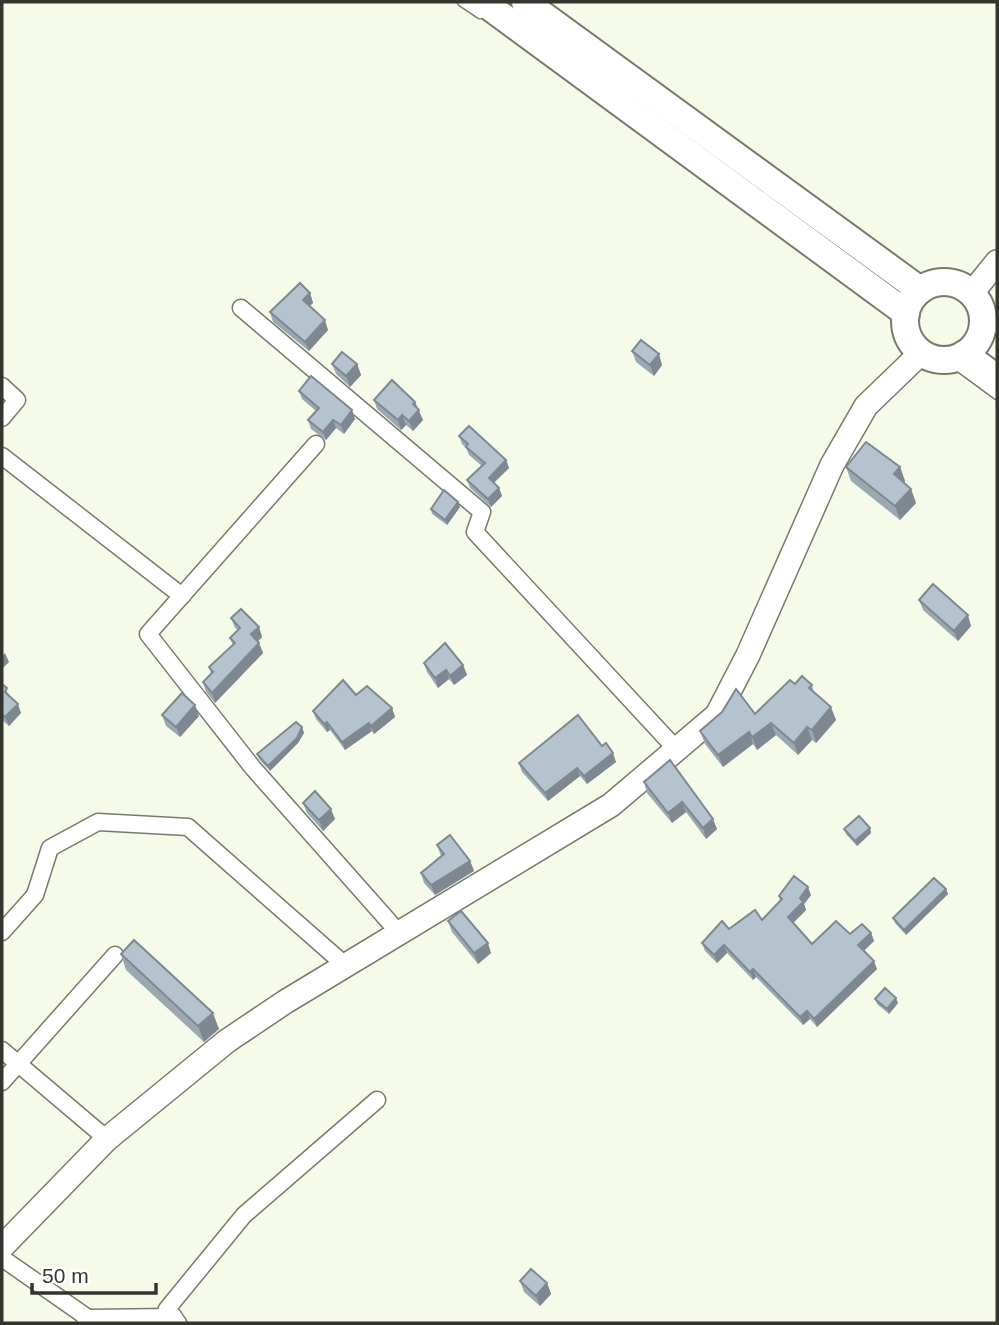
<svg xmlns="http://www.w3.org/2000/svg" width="999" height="1325" font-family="Arial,sans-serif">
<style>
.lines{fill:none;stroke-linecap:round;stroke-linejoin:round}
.lane-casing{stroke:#777b6c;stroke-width:11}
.street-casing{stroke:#777b6c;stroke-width:19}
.secondary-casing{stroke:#777b6c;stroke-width:26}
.primary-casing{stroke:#777b6c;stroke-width:30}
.lane{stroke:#fff;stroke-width:8}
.street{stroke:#fff;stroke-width:16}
.secondary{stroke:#fff;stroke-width:23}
.primary{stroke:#fff;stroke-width:26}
.wall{fill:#9ca8b1}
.shaded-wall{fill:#7f8890}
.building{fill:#b5c3ce;stroke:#7f8890;stroke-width:2}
</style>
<rect width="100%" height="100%" fill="#f6fae9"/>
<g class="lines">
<defs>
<g id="lane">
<path d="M462 2 480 14"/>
<path d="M983 319 997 329"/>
<path d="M948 359 997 395"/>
</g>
<g id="street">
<path d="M241 308 482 512 475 532 678 751"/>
<path d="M2 386 17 400 2 418"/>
<path d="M316 444 148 634 253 768 400 934"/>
<path d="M2 456 182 596"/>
<path d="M2 932 35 895 50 848 98 822 188 827 346 966"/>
<path d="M2 1050 107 1139"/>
<path d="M2 1082 115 955"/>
<path d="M2 1258 88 1318"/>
<path d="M85 1323 88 1318 174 1317"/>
<path d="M178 1323 167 1309 244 1215 377 1100"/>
</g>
<g id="secondary">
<path d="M971 294 997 262"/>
<path d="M2 1247 107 1139 227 1041 285 1002 611 805 717 715 748 655 832 465 866 406 922 352"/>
</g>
<g id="primary">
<path d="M483 2 906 313"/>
<path d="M525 2 920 290"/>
<circle cx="944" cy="321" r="39"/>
<path d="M964 354 997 378"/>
</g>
</defs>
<use href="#lane" class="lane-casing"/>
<use href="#street" class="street-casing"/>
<use href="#secondary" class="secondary-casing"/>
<use href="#primary" class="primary-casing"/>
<use href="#lane" class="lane"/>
<use href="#street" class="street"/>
<use href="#secondary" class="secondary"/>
<use href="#primary" class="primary"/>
</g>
<g class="wall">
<path d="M310 293 313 303 310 306 328 330 309 351 273 322 270 312Z"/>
<path d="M632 351 662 365 654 376 636 362Z"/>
<path d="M332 364H357L361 375 350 387 336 374Z"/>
<path d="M299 391 352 410 355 419 344 434 336 428 326 440 311 429 308 420 316 411 302 399Z"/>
<path d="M374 400 415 402 423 420 413 431 406 425 401 430 377 409Z"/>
<path d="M459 436 506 460 509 468 494 483 499 488 502 496 491 507 470 488 467 480 482 466 469 455 466 448 462 444Z"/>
<path d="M846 467H900L905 481 904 482 911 489 916 503 900 520 851 481Z"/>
<path d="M460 507 447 525 432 514 431 509Z"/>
<path d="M919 600 971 626 958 641 923 610Z"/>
<path d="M231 618 259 627 262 637 258 641 263 653 215 703 206 692 203 682 211 674 209 667 233 645 230 638 238 630 235 628Z"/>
<path d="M424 663 463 665 467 675 454 685 449 679 438 688 427 672Z"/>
<path d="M2 684 21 713 9 726 2 720Z"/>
<path d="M812 685 814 693 836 720 816 743 812 740 798 755 776 735 757 750 753 744 723 767 705 744 700 731 755 714Z"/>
<path d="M356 695 392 708 395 717 374 734 372 731 345 750 330 730 327 732 316 719 313 711Z"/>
<path d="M162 715 199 716 180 737 166 726Z"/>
<path d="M302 727 304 733 298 743 270 771 259 759 257 754Z"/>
<path d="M602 746 616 762 587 784 580 776 548 801 522 772 519 763Z"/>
<path d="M670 760 717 829 706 839 686 812 672 823 647 793 644 782Z"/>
<path d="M303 803 335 819 323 831 307 813Z"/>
<path d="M870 828 871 833 857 846 846 834 844 829Z"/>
<path d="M437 845 470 861 474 871 435 895 424 883 421 873 441 856Z"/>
<path d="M946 889 948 894 906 935 895 923 893 918Z"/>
<path d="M811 895 804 904 806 910 793 923 812 944 850 934 871 933 874 941 864 951 877 969 817 1027 810 1019 803 1025 756 977 753 980 727 953 717 963 705 951 702 943 729 929 762 920 780 901 779 896Z"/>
<path d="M448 921 491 953 478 964 452 932Z"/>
<path d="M121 954 219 1029 204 1042 126 970Z"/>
<path d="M875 999 898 1003 889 1014 877 1004Z"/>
<path d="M520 1281 547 1283 551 1294 540 1306 524 1292Z"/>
</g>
<g class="shaded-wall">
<path d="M310 293 313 303 306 309 303 300Z"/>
<path d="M325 320 328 330 309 351 305 342Z"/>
<path d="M659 354 662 365 654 376 650 365Z"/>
<path d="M357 364 361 375 350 387 346 376Z"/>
<path d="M415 402 423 420 413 431 409 421 413 404Z"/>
<path d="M352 410 355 419 344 434 341 425Z"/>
<path d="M402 415 406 425 401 430 398 420Z"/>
<path d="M333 420 336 428 326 440 323 432Z"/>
<path d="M506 460 509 468 491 485 489 478Z"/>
<path d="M900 467 905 481 899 488 894 474Z"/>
<path d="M499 488 502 496 491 507 488 499Z"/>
<path d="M911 489 916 503 900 520 895 506Z"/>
<path d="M458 502 460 507 447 525 445 520Z"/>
<path d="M968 615 971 626 958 641 954 631Z"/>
<path d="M259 627 262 637 255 644 251 634Z"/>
<path d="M259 643 263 653 215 703 212 693Z"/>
<path d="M5 653 9 662 2 669V657Z"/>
<path d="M463 665 467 675 454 685 450 676Z"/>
<path d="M446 670 449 679 438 688 435 678Z"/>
<path d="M18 704 21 713 9 726 5 717Z"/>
<path d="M195 705 199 716 180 737 176 727Z"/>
<path d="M831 707 836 720 816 743 812 730Z"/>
<path d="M392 708 395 717 374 734 371 726Z"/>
<path d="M327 722 330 730 327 732 324 724Z"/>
<path d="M369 723 372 731 345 750 342 742Z"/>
<path d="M771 723 776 735 757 750 752 737Z"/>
<path d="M302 727 304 733 298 743 270 771 268 766Z"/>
<path d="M807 727 812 740 798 755 794 743Z"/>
<path d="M749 732 753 744 723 767 718 755Z"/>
<path d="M613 753 616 762 587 784 584 776Z"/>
<path d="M577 768 580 776 548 801 545 793Z"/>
<path d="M682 802 686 812 672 823 668 813Z"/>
<path d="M331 809 335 819 323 831 319 820Z"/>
<path d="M713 819 717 829 706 839 703 828Z"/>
<path d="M870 828 871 833 857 846 855 841Z"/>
<path d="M470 861 474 871 435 895 431 885Z"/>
<path d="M808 887 811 895 804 904 806 910 791 925 788 917 800 898Z"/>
<path d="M946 889 948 894 906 935 904 930Z"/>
<path d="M871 933 874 941 861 953 858 945Z"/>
<path d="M488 943 491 953 478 964 474 953Z"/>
<path d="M724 945 727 953 717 963 714 955Z"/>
<path d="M874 961 877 969 817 1027 814 1019Z"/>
<path d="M753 969 756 977 753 980 750 972Z"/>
<path d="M896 998 898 1003 889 1014 887 1009Z"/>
<path d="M807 1011 810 1019 803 1025 800 1017Z"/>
<path d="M213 1013 219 1029 204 1042 198 1026Z"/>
<path d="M547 1283 551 1294 540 1306 536 1296Z"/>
</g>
<g class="building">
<path d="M300 283 310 293 303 300 325 320 305 342 270 312Z"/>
<path d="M641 340 659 354 650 365 632 351Z"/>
<path d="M342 352 357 364 346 376 332 364Z"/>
<path d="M311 376 352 410 341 425 333 420 323 432 308 420 319 408 299 391Z"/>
<path d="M392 380 415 402 413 404 419 410 409 421 402 415 398 420 374 400Z"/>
<path d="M469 426 506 460 489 478 499 488 488 499 467 480 485 463 466 447 468 444 459 436Z"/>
<path d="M866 442 900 467 894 474 911 489 895 506 846 467Z"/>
<path d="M444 490 458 502 445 520 431 509Z"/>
<path d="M933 584 968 615 954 631 919 600Z"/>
<path d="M241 609 259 627 251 634 259 643 212 693 203 682 213 672 209 667 235 643 230 638 240 628 231 618Z"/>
<path d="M445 643 463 665 450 676 446 670 435 678 424 663Z"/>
<path d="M802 676 812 685 809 688 831 707 812 730 807 727 794 743 771 723 752 737 749 732 718 755 700 731 722 712 736 689 755 714 790 680 795 684Z"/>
<path d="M343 680 356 695 367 686 392 708 371 726 369 723 342 742 327 722 324 724 313 711Z"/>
<path d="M2 684 7 688 5 692 18 704 5 717 2 714Z"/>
<path d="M182 693 195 705 176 727 162 715Z"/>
<path d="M578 715 602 746 606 743 613 753 584 776 577 768 545 793 519 763Z"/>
<path d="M296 722 302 727 297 738 268 766 257 754Z"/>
<path d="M670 760 713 819 703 828 682 802 668 813 644 782Z"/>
<path d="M315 791 331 809 319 820 303 803Z"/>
<path d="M859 816 870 828 855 841 844 829Z"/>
<path d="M450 835 470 861 431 885 421 873 444 854 437 845Z"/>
<path d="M794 876 808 887 800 898 803 902 788 917 812 944 836 921 850 934 862 924 871 933 858 945 874 961 814 1019 807 1011 800 1017 753 969 750 972 724 945 714 955 702 943 722 921 729 929 755 910 762 920 782 899 779 896Z"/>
<path d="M934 878 946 889 904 930 893 918Z"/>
<path d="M461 911 488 943 474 953 448 921Z"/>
<path d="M134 940 213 1013 198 1026 121 954Z"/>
<path d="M885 988 896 998 887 1009 875 999Z"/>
<path d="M531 1269 547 1283 536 1296 520 1281Z"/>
</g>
<rect width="999" height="1325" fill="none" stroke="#34352f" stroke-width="7"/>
<path d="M32 1283v10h124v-10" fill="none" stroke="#34352f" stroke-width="3.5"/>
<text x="42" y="1283" font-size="21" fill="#34352f" stroke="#ffffff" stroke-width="5" paint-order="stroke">50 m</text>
</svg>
